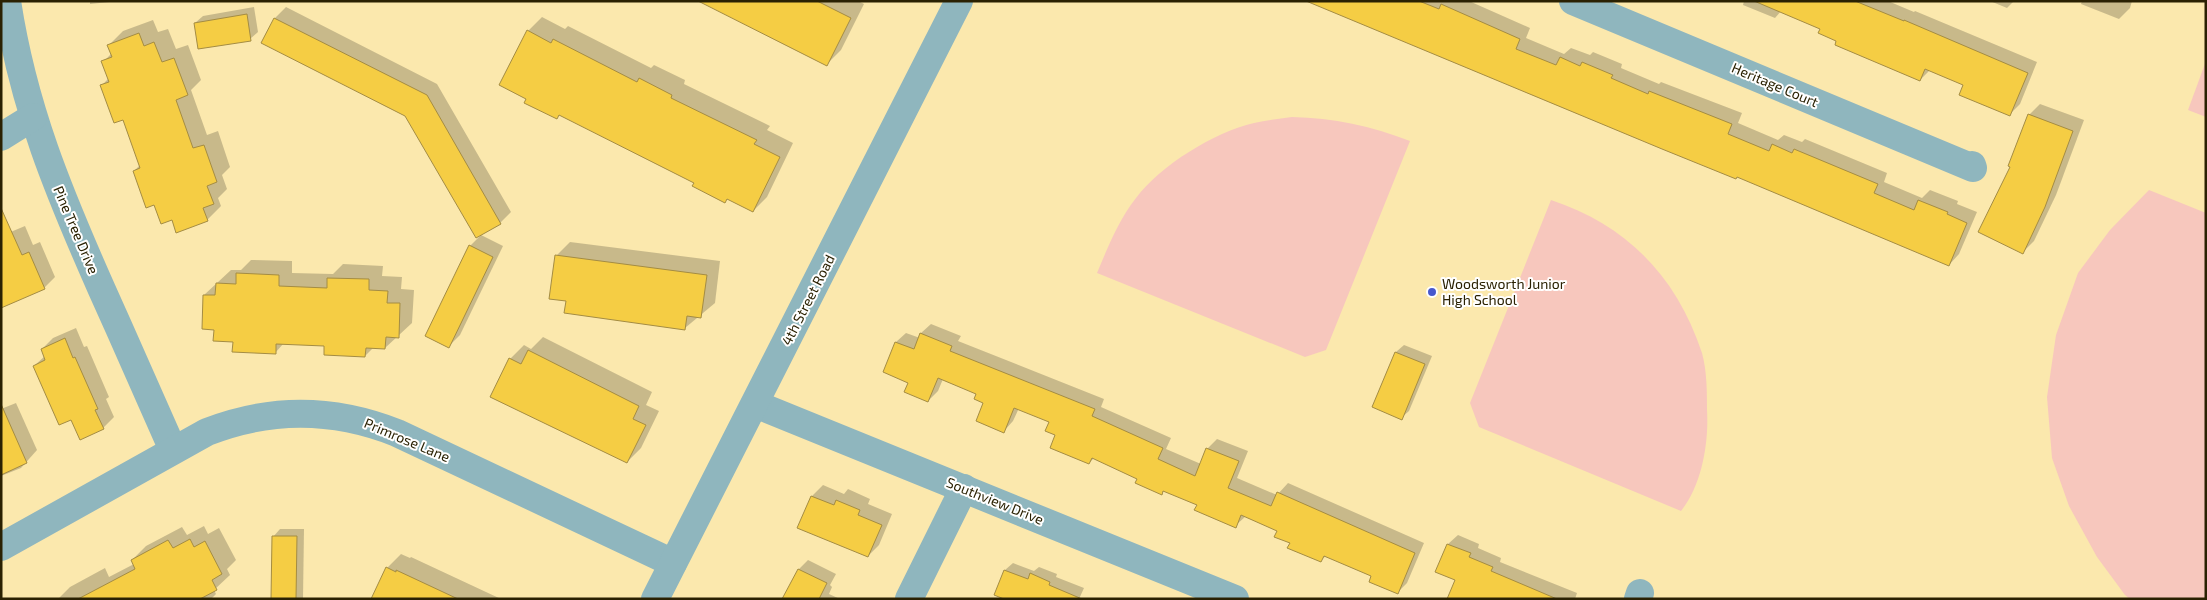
<svg xmlns="http://www.w3.org/2000/svg" width="2207" height="600" font-family="'Exo 2',sans-serif">
<style>
.pitch{fill:#f7c7bd}
.shadow{fill:#0003}
.building{fill:#f5cd44;stroke:#a48c43}
.lines{fill:none;stroke-linecap:round;stroke-linejoin:round}
.minor{stroke:#8fb6be;stroke-width:28}
.poi-dot{fill:#4758cd;stroke:#fff;stroke-width:2}
.labels{text-anchor:middle;stroke-width:4;stroke-linejoin:round;paint-order:stroke}
.street-label{font-size:14px;fill:#2a2102;stroke:#fff}
.poi-label{font-size:14px;fill:#2a2102;stroke:#fff;text-anchor:start}
</style>
<rect width="100%" height="100%" fill="#fbe8ad"/>
<g class="pitch">
<path d="M2206 61V117L2188 110Z"/>
<path d="M1292 117C1334 118 1371 126 1410 141L1326 350 1305 357 1097 273C1108 247 1118 221 1136 198 1160 166 1214 132 1254 123 1266 120 1279 119 1292 117Z"/>
<path d="M2149 190 2206 213V599H2130L2125 595 2097 557 2069 506 2052 458 2047 397 2056 335 2078 273 2110 230Z"/>
<path d="M1551 200C1627 225 1677 277 1702 353 1707 371 1707 392 1707 410 1709 442 1702 485 1681 511L1479 427 1470 403Z"/>
</g>
<g class="shadow">
<path d="M90 1H119L90 4Z"/>
<path d="M701 1H858L864 4 841 50 827 64Z"/>
<path d="M1309 1H1469L1530 28 1526 38 1564 54 1571 48 1590 55 1593 52 1622 64 1621 68 1659 84 1661 82 1742 113 1738 123 1778 140 1784 135 1802 142 1805 139 1887 173 1884 182 1922 198 1930 190 1958 201 1957 204 1977 212 1959 254 1949 265 1737 176Z"/>
<path d="M1744 1H1888L1914 12 1915 11 2037 62 2020 104 2010 114 1965 84 1930 70 1920 80 1838 40 1821 28 1781 11 1775 18 1743 5Z"/>
<path d="M1990 1H2014L2007 8Z"/>
<path d="M2082 1H2132L2130 8 2119 19 2081 4Z"/>
<path d="M254 7 258 32 250 39 195 23 203 16Z"/>
<path d="M286 7 437 84 511 212 500 223 406 115 263 42 275 18Z"/>
<path d="M542 17 565 29 568 26 651 68 654 65 685 80 684 84 770 126 767 130 793 143 767 197 753 211 728 198 725 201 695 182 560 114 557 117 528 31Z"/>
<path d="M153 20 158 32 168 29 176 49 188 45 201 80 191 90 207 135 218 131 230 167 222 175 227 189 218 198 221 206 207 220 172 218 134 171 140 165 123 118 102 85 109 78 103 62 112 53 109 45 123 31Z"/>
<path d="M2040 104 2084 120 2056 195 2034 241 2023 252 2012 166 2029 115Z"/>
<path d="M25 226 33 245 40 242 55 277 44 288 1 236Z"/>
<path d="M481 235 503 246 460 335 449 346 470 246Z"/>
<path d="M570 242 720 261 715 303 685 328 568 300 556 256Z"/>
<path d="M251 260 292 261V273L333 274 343 264 383 266 382 276 402 277 401 289 414 290 412 323 385 348 374 347 365 356 326 345 284 343 275 353 234 341 215 329 204 295 231 270H241Z"/>
<path d="M931 324 961 336 958 341 1104 399 1101 407 1171 438 1166 449 1201 464 1208 448 1217 439 1248 451 1237 478 1277 495 1288 483 1424 543 1407 583 1398 592 1373 575 1326 556 1321 560 1291 542 1279 530 1246 516 1235 526 1199 504 1165 490 1161 493 1139 478 1094 458 1089 463 1056 434 1051 421 1019 408 1013 421 1004 431 978 394 943 379 938 391 928 401 909 383 884 371 896 342 906 333 920 338 921 333Z"/>
<path d="M76 328 84 347 87 346 109 397 106 399 114 417 103 428 72 418 34 366 45 356 42 349 53 338Z"/>
<path d="M543 337 652 392 646 405 659 411 641 448 627 462 510 359 524 345 531 349Z"/>
<path d="M1404 345 1432 356 1409 411 1401 418 1373 406 1396 352Z"/>
<path d="M16 403 37 450 21 468 1 476V409Z"/>
<path d="M823 485 844 494 848 489 870 499 868 504 892 514 879 545 868 556 799 528 812 496Z"/>
<path d="M204 526 208 534 219 528 236 560 227 569 230 575 214 590 216 594 211 599H58L70 587 105 568 109 577 134 564 132 560 146 546 182 527 187 535Z"/>
<path d="M280 529H304L303 599H272L273 537Z"/>
<path d="M1458 535 1479 544 1478 548 1501 558 1500 562 1577 593 1575 599H1449L1457 580 1437 572 1448 544Z"/>
<path d="M401 554 410 558 411 557 501 599H372L387 568Z"/>
<path d="M808 560 836 574 830 585 832 587 829 594 840 599H783L799 569Z"/>
<path d="M1013 563 1034 571 1039 567 1057 574 1056 577 1084 588 1079 599 996 594 1005 570Z"/>
</g>
<g class="building">
<path d="M698 1H817L851 18 827 66Z"/>
<path d="M1306 1H1419L1439 9 1441 4 1520 39 1516 49 1556 65 1560 57 1580 66 1582 62 1613 75 1611 78 1648 94 1649 91 1732 124 1728 134 1769 151 1772 144 1792 153 1794 149 1878 184 1874 193 1914 210 1918 200 1948 212 1947 214 1967 223 1949 266 1737 177 1736 179 1662 149Z"/>
<path d="M1754 1H1855L1904 21V20L2028 73 2010 116 1959 95 1963 85 1925 69 1920 81 1835 45 1836 41 1818 33 1820 29Z"/>
<path d="M247 14 251 41 198 49 194 23Z"/>
<path d="M274 18 427 95 501 224 476 238 405 116 261 43Z"/>
<path d="M527 30 551 43 553 39 637 82 639 78 672 95 671 98 757 140 754 144 780 157 753 212 727 199 725 203 692 186 694 183 559 115 557 119 524 103 526 99 499 85Z"/>
<path d="M139 33 144 46 154 42 162 62 174 58 188 95 176 100 193 148 204 145 217 182 207 186 214 204 203 208 208 221 176 233 172 220 161 224 154 205 146 208 133 171 140 168 123 120 114 123 100 85 109 82 101 61 112 57 107 45Z"/>
<path d="M2028 114 2073 131 2045 207 2023 254 1978 232 2010 167 2008 166Z"/>
<path d="M1 208 22 255 29 252 45 289 1 308Z"/>
<path d="M469 245 493 257 449 348 425 336Z"/>
<path d="M555 255 707 275 701 318 687 316 685 330 564 313 566 301 549 299Z"/>
<path d="M236 273 279 275V286L327 288V278L369 279V290L388 291 387 303H400L399 338 386 337 385 349 366 348 365 357 324 355V346L276 344V354L232 352 233 342 213 341 214 330 202 329 203 295H215L216 283 236 284Z"/>
<path d="M920 333 952 346 950 351 1095 409 1092 416 1163 448 1158 459 1195 476 1206 448 1239 461 1228 488 1271 506 1277 492 1415 553 1398 594 1369 582 1371 576 1324 556 1321 562 1287 548 1290 543 1274 537 1277 531 1241 515 1236 528 1194 510 1197 505 1163 491 1162 495 1135 483 1137 479 1092 458 1089 464 1050 448 1055 435 1045 431 1049 422 1014 408 1004 433 976 421 983 403 974 399 976 394 938 378 928 402 904 392 908 383 883 372 895 342 914 349Z"/>
<path d="M65 338 73 358 75 357 98 409 95 410 104 429 80 440 71 420 59 425 33 366 45 360 41 349Z"/>
<path d="M528 350 639 406 633 419 646 425 627 463 490 397 509 358 521 364Z"/>
<path d="M1395 352 1425 364 1402 420 1372 407Z"/>
<path d="M1 404 27 463 1 475Z"/>
<path d="M811 496 834 505 836 500 860 510 858 515 882 525 868 557 797 528Z"/>
<path d="M272 536H297L296 599H271Z"/>
<path d="M190 539 194 547 205 541 222 574 212 580 217 590 200 599H78L135 569 131 560 168 540 173 548Z"/>
<path d="M1447 544 1471 553 1469 557 1493 567 1491 571 1557 599H1447L1455 580 1435 572Z"/>
<path d="M386 567 396 572V570L458 599H371Z"/>
<path d="M798 569 827 583 819 599H782Z"/>
<path d="M1004 570 1028 579 1030 573 1050 582 1049 585 1082 599H1004L994 595Z"/>
</g>
<g class="lines">
<g class="minor">
<path d="M7 1C23 107 59 193 102 290 126 343 149 396 173 450"/>
<path d="M1573 1 1973 168 1972 165"/>
<path d="M1 137 33 117"/>
<path d="M755 404 1235 599"/>
<path d="M1 547 207 432C271 407 334 408 397 433L673 563"/>
<path d="M655 599 959 1"/>
<path d="M909 599 964 488"/>
<path d="M1638 599 1640 593"/>
</g>
</g>
<circle class="poi-dot" cx="1432" cy="292" r="5"/>
<g class="labels">
<g class="street-label">
<text transform="translate(1775 85) rotate(23)" y="5">Heritage Court</text>
<text transform="translate(76 230) rotate(67)" y="5">Pine Tree Drive</text>
<text transform="translate(808 300) rotate(-63)" y="5">4th Street Road</text>
<text transform="translate(407 440) rotate(23)" y="5">Primrose Lane</text>
<text transform="translate(995 501) rotate(22)" y="5">Southview Drive</text>
</g>
<g class="poi-label">
<text x="1442" y="289">Woodsworth Junior<tspan x="1442" dy="16">High School</tspan></text>
</g>
</g>
<rect width="2207" height="600" fill="none" stroke="#2a2102" stroke-width="5"/>
</svg>
